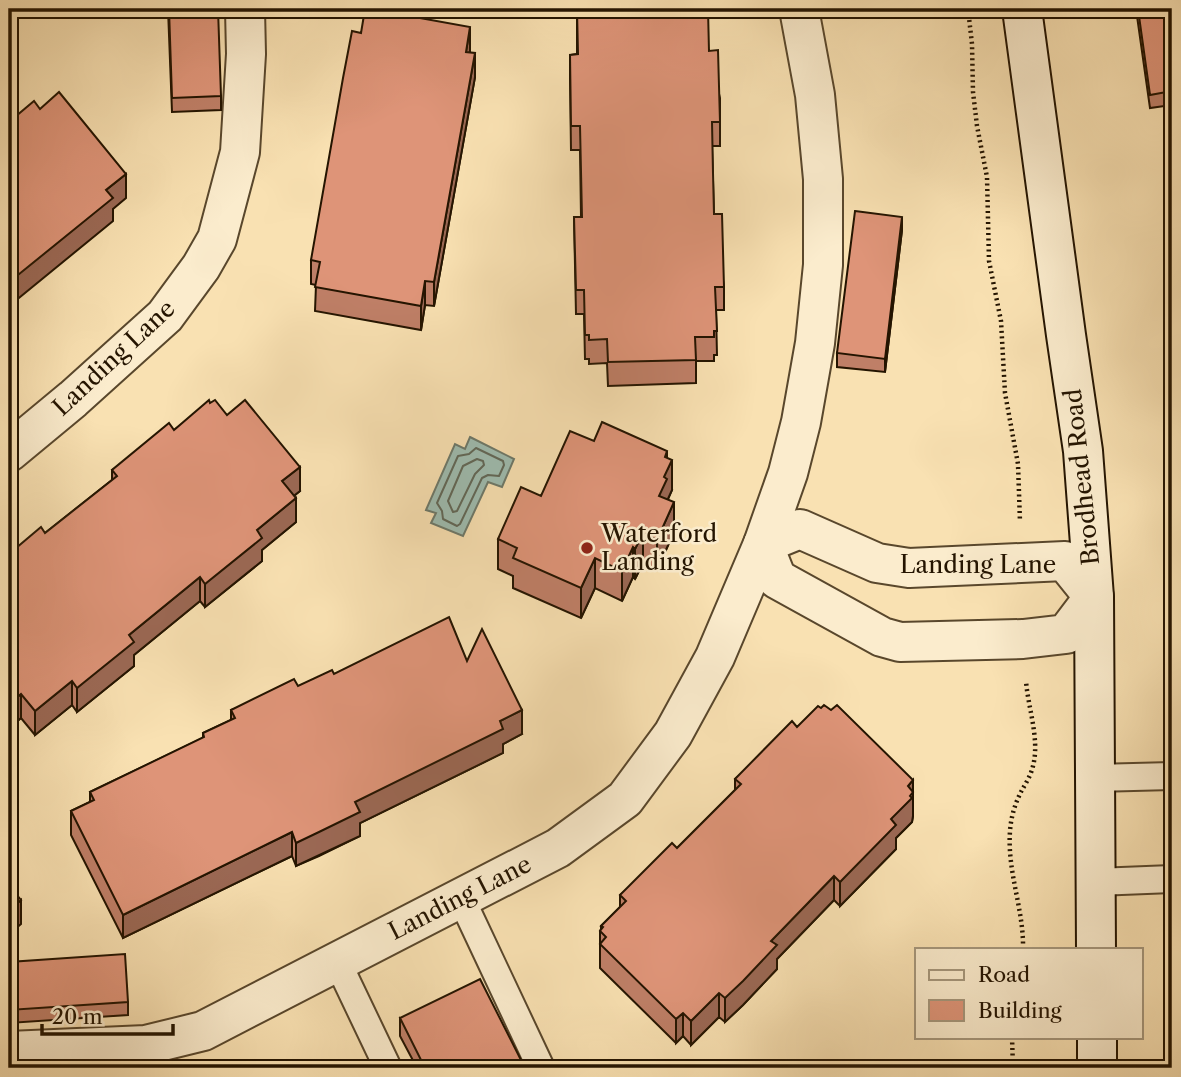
<svg xmlns="http://www.w3.org/2000/svg" width="1181" height="1077" font-family="'Libre Caslon Text',serif">
<style>
.water{fill:#9ebdb1;stroke:#6d796a;stroke-width:2}
.lines{fill:none;stroke-linecap:round;stroke-linejoin:round}
.shore{stroke:#616858;stroke-width:2}
.lane-casing{stroke:#59472c;stroke-width:30}
.street-casing{stroke:#59472c;stroke-width:42}
.secondary-casing{stroke:#241400;stroke-width:42}
.path{stroke:#241400;stroke-width:4.5;stroke-dasharray:2 3.5;stroke-linecap:butt}
.lane{stroke:#fbeccd;stroke-width:26}
.street{stroke:#fbeccd;stroke-width:38}
.secondary{stroke:#fbeccd;stroke-width:38}
.wall{fill:#bf7f67;stroke:#241400;stroke-width:2}
.shaded-wall{fill:#9b6854;stroke:#241400;stroke-width:2}
.building{fill:#de9478;stroke:#241400;stroke-width:2}
.poi-dot{fill:#8f2418;stroke:#fbeccd;stroke-width:2.5}
.labels{text-anchor:middle;stroke-width:5;stroke-linejoin:round;paint-order:stroke}
.street-label{font-size:24px;fill:#241400;stroke:#fbeccd}
.poi-label{font-size:24px;fill:#241400;stroke:#fbeccd;text-anchor:start}
</style>
<rect width="100%" height="100%" fill="#f9e1b2"/>
<filter id="stains"><feTurbulence type="fractalNoise" baseFrequency=".00286" numOctaves="4"/><feColorMatrix values="0 0 0 0 .2 0 0 0 0 .09 0 0 0 0 .02 0 0 0 .5 -.17"/></filter>
<radialGradient id="worn" r=".72"><stop offset=".6" stop-color="#630" stop-opacity="0"/><stop offset="1" stop-color="#630" stop-opacity=".3"/></radialGradient>
<path class="water" d="M470 437 514 459 502 487 488 482 463 536 431 523 436 513 426 510 455 444 465 449Z"/>
<g class="lines">
<g class="shore">
<path d="M476 448 503 461 504 465 499 476 488 475 482 478 460 524 457 526 443 519 442 511 437 503 458 456 469 454Z"/>
<path d="M477 459 483 461 484 465 475 474 457 511 453 512 448 501 463 466Z"/>
</g>
<defs>
<g id="lane">
<path d="M1095 778 1172 776"/>
<path d="M1096 882 1172 879"/>
<path d="M461 898 541 1068"/>
<path d="M337 961 388 1068"/>
</g>
<g id="street">
<path d="M9 452 73 399 165 316 201 267 217 239 240 152 246 54 245 9"/>
<path d="M800 529 877 563 909 568 1065 561 1094 597 1066 634 1023 639 900 642 882 637 777 579 763 544Z"/>
<path d="M9 1051 146 1045 203 1031 558 848 625 799 673 734 715 657 763 544 788 473 801 422 815 343 823 265V179L815 95 799 9"/>
</g>
<g id="secondary">
<path d="M1022 9 1066 335 1083 451 1094 597 1096 949"/>
<path d="M1097 1037V1068"/>
</g>
</defs>
<use href="#lane" class="lane-casing"/>
<use href="#street" class="street-casing"/>
<use href="#secondary" class="secondary-casing"/>
<g class="path">
<path d="M968 9 972 44 973 92 977 126 987 177 989 261 1001 321 1005 393 1018 464 1020 522"/>
<path d="M1023 949C1024 910 1007 872 1010 831 1011 817 1015 803 1022 790 1026 783 1031 775 1033 766 1040 739 1028 708 1026 681"/>
<path d="M1012 1037 1013 1068"/>
</g>
<use href="#lane" class="lane"/>
<use href="#street" class="street"/>
<use href="#secondary" class="secondary"/>
</g>
<g class="wall">
<path d="M168 9 221 96V110L172 112Z"/>
<path d="M1136 9H1172V105L1150 108Z"/>
<path d="M577 10 709 51 720 98V146H712L714 214 724 287V310H716L717 355H714V361H696V383L608 386 607 363 589 364V359H585L584 314H576L574 217H581L580 150H571L570 78V55L577 54Z"/>
<path d="M470 52 475 77 434 306 425 305 421 330 315 311 316 285 311 284V260Z"/>
<path d="M902 230 885 372 837 367V353Z"/>
<path d="M210 403 227 415 300 491 294 496 296 522 262 550V561L205 607 200 601 134 655V666L77 712 72 705 35 735 21 718 9 728 45 533 112 480V470L174 430Z"/>
<path d="M594 441 672 490 668 499 674 532 657 570 643 563 635 579 633 577 622 601 595 588 581 618 513 588V576L498 569V539Z"/>
<path d="M467 661 522 734 503 744V753L360 823V836L319 856 296 866 292 856 123 938 71 835V811L90 802V792L203 738V733L231 720V710L334 674Z"/>
<path d="M797 727 913 816 912 822 896 838V849L840 906 834 900 805 930 777 959V969L743 1005 725 1022 719 1017 691 1045 683 1036 676 1043 600 968V931L601 929V926L620 907V895L677 848 735 790V779Z"/>
<path d="M9 962 128 1002V1015L9 1023Z"/>
<path d="M400 1018 525 1068H417L400 1036Z"/>
</g>
<g class="shaded-wall">
<path d="M470 27V51L466 75V52Z"/>
<path d="M475 53V77L434 306V282Z"/>
<path d="M126 174V198L113 209V221L14 302V305L9 309V285L13 279 106 190Z"/>
<path d="M902 217V230L885 372V359Z"/>
<path d="M425 281V305L421 330V306Z"/>
<path d="M667 451V470L672 460V490L667 501 659 496 665 457Z"/>
<path d="M300 467V491L282 505V481Z"/>
<path d="M296 498V522L262 550V561L205 607V584L257 530Z"/>
<path d="M674 502V532L657 570V540Z"/>
<path d="M643 533V563L635 579V549Z"/>
<path d="M633 547V577L622 601V571Z"/>
<path d="M595 558V588L581 618V588Z"/>
<path d="M200 577V601L134 655V666L77 712V688L129 635Z"/>
<path d="M72 681V705L35 735V711Z"/>
<path d="M21 694V718L9 728V704Z"/>
<path d="M522 710V734L503 744V753L360 823V836L296 866V843L355 802 500 721Z"/>
<path d="M913 780V816L912 822 896 838V849L840 906V882L891 819 908 786Z"/>
<path d="M292 832V856L123 938V915Z"/>
<path d="M12 875V899L9 902V878Z"/>
<path d="M834 876V900L777 959V969L743 1005 725 1022V998L771 941Z"/>
<path d="M21 900V924L9 934V910Z"/>
<path d="M719 993V1017L691 1045V1021Z"/>
<path d="M683 1013V1036L676 1043V1019Z"/>
</g>
<g class="building">
<path d="M169 9H218L221 96 172 98Z"/>
<path d="M365 9H370L470 27 466 52 475 53 434 282 425 281 421 306 315 287 320 262 311 260 343 78 352 31 361 33Z"/>
<path d="M580 9H708L709 51 718 50 720 122H712L713 173 714 214H722L724 287H715L717 331H714V337H695L696 360 608 362 607 339 589 340V335H585L584 290H576L574 217H582L580 126H571L570 55 578 54 577 10H580Z"/>
<path d="M1138 9H1172V91L1150 95Z"/>
<path d="M59 92 126 174 106 190 113 198 13 279 14 281 9 285V122L34 101 40 109Z"/>
<path d="M855 211 902 217 885 359 837 353Z"/>
<path d="M209 400 210 403 215 400 227 415 245 400 300 467 282 481 296 498 257 530 262 538 205 584 200 577 129 635 134 642 77 688 72 681 35 711 21 694 9 704V554L41 527 45 533 117 476 112 470 169 423 174 430Z"/>
<path d="M602 422 667 451 665 457 672 460 664 477 667 479 659 496 674 502 657 540 643 533 635 549 633 547 622 571 595 558 581 588 513 558 517 548 498 539 521 487 541 496 570 431 594 441Z"/>
<path d="M449 617 467 661 482 629 522 710 500 721 503 729 355 802 360 812 319 832 296 843 292 832 123 915 71 811 94 800 90 792 204 737 203 733 235 718 231 710 294 679 298 686 332 670 334 674Z"/>
<path d="M824 705 831 710 837 705 913 780 908 786 913 792 910 796 912 798 891 819 896 825 840 882 834 876 805 906 771 941 777 945 743 981 725 998 719 993 691 1021 683 1013 676 1019 600 944 606 937 600 931 603 927 601 926 626 901 620 895 672 843 677 848 741 784 735 779 792 721 797 727 818 706 821 708Z"/>
<path d="M9 885 21 900 9 910Z"/>
<path d="M125 954 128 1002 9 1010V962Z"/>
<path d="M480 979 525 1068H425L400 1018Z"/>
</g>
<circle class="poi-dot" cx="587" cy="548" r="7"/>
<g class="labels">
<g class="street-label">
<text transform="translate(114 358) rotate(-43)" y="8">Landing Lane</text>
<text transform="translate(1082 477) rotate(-96)" y="8">Brodhead Road</text>
<text x="978" y="573">Landing Lane</text>
<text transform="translate(460 898) rotate(-27)" y="8">Landing Lane</text>
</g>
<g class="poi-label">
<text x="601" y="542">Waterford<tspan x="601" dy="28">Landing</tspan></text>
</g>
</g>
<rect width="1181" height="1077" fill="none" stroke="#f9e1b2" stroke-width="35"/>
<rect x="10" y="10" width="1160" height="1056" fill="none" stroke="#241400" stroke-width="3.5"/>
<rect x="18" y="18" width="1146" height="1042" fill="none" stroke="#241400" stroke-width="2"/>
<rect x="915" y="948" width="228" height="91" fill="#fbeccd" stroke="#a5967b" stroke-width="2"/>
<rect x="929" y="970" width="35" height="10" fill="#fbeccd" stroke="#a5967b" stroke-width="2"/>
<text x="978" y="982" font-size="21" fill="#241400">Road</text>
<rect x="929" y="1000" width="35" height="21" fill="#de9478" stroke="#a5967b" stroke-width="2"/>
<text x="978" y="1018" font-size="21" fill="#241400">Building</text>
<path d="M42 1024v10h131v-10" fill="none" stroke="#241400" stroke-width="3.5"/>
<text x="52" y="1024" font-size="21" fill="#241400" stroke="#fbeccd" stroke-width="5" paint-order="stroke">20 m</text>
<rect width="100%" height="100%" filter="url(#stains)"/>
<rect width="100%" height="100%" fill="url(#worn)"/>
</svg>
